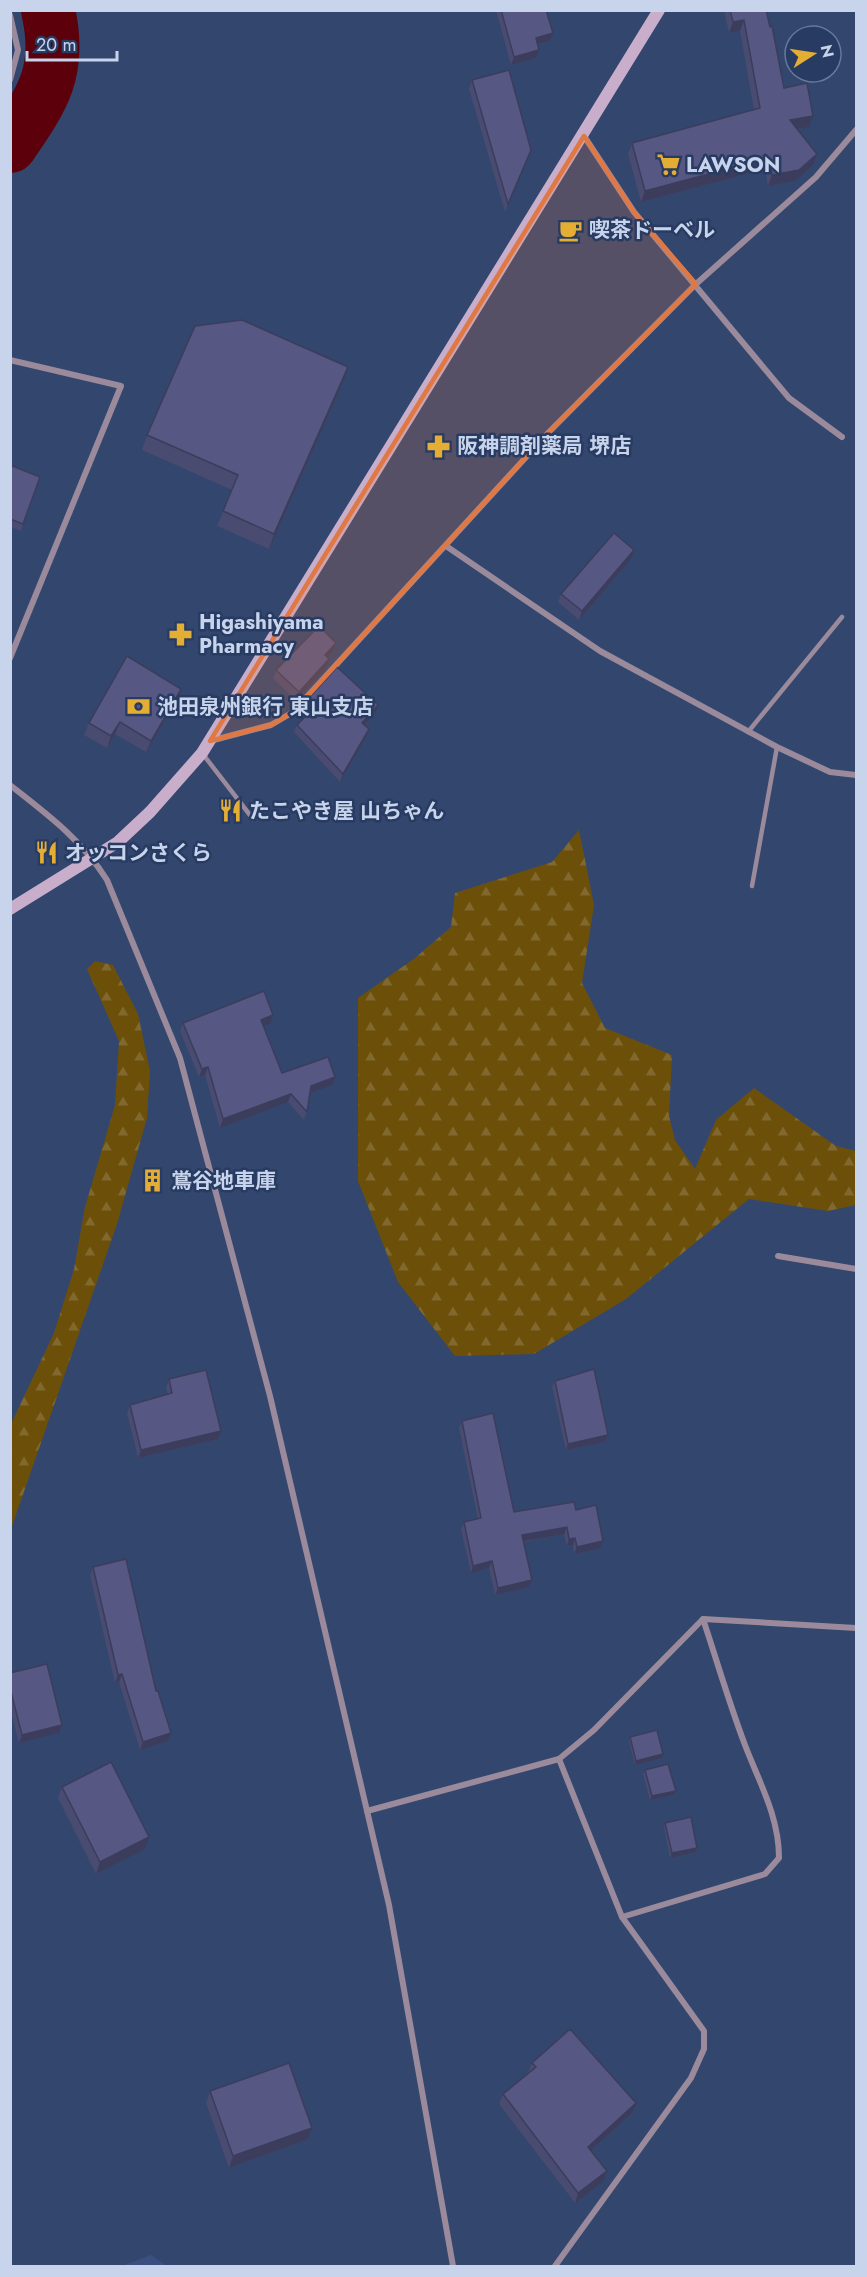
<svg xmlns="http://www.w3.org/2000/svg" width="867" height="2277" font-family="Jost,'Noto Sans JP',sans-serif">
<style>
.built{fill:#3b507e}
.forest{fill:url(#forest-firs)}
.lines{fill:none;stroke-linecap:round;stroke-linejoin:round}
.river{stroke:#5c000b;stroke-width:54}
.lane{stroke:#9a8a9b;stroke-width:4.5}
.street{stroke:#9a8a9b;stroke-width:6}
.secondary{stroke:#c8aecb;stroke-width:12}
.wall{fill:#4a4b71}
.shaded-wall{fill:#3c3d5c}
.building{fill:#565783;stroke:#3c3d5c;stroke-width:1.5}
.marked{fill:#e07844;fill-opacity:0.2;stroke:#e07844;stroke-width:4.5;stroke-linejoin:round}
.labels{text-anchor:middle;stroke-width:5;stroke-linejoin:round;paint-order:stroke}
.poi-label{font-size:21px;font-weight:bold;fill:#c7d4eb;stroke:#283b62;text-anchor:start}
</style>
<defs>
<pattern id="forest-firs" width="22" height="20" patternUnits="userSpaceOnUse" patternTransform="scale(1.5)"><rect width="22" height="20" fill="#6c500a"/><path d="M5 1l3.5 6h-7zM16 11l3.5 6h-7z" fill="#80682e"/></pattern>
</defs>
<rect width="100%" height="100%" fill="#32466e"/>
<path class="built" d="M151 2255 167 2266H122Z"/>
<g class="forest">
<path d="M579 830 594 905 582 983 605 1028 672 1055 669 1116 675 1140 695 1169 716 1120 754 1088 836 1146 856 1151V1205L828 1211 749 1199 626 1299 534 1354 455 1356 398 1282 358 1181V998L415 958 451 927 455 893 552 862Z"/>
<path d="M95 961 113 965 138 1014 150 1071 147 1118 117 1224 11 1529V1424L54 1333 74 1269 85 1207 115 1105 119 1041 87 969Z"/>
</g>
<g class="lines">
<path class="river" d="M10 146C43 98 62 71 48 10"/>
<g class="lane">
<path d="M748 732 842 617"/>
<path d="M202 753 253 819"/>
<path d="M752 886 777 747"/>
</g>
<g class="street">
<path d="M10 15 18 50 10 80"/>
<path d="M584 136 634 212 789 398 842 437"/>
<path d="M10 360 121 386 10 658"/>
<path d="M446 546 600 651 777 747 830 772 856 775"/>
<path d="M210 741 271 725 293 712 549 432 696 284 816 177 856 130"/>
<path d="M10 785C47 814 82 840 107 880L180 1058 270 1396 389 1905 453 2266"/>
<path d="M778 1256 856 1269"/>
<path d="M367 1811 559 1759 594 1730 703 1619 856 1628"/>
<path d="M622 1917 765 1874 779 1858C779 1816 759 1782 745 1745 729 1703 717 1661 703 1619"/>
<path d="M555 2266 691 2078 704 2049V2031L622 1917 559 1759"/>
</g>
<path class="secondary" d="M10 909 118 842 150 812 202 753 659 10"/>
</g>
<g class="wall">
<path d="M496 10H546L553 33 550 41 538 45 539 50 536 58 511 65Z"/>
<path d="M724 10H766L784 88 809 127 797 129 813 165 795 181 768 186 765 169 641 202 628 154 632 143 754 110 740 31 729 33Z"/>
<path d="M472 80 528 158 505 212 469 89Z"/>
<path d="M343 382 269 549 217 526 232 490 142 450 147 435Z"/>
<path d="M10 465 23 524 21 531 10 527Z"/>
<path d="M631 559 579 620 558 602 561 594Z"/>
<path d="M333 651 327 658 329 659 326 668 296 701 273 678 276 670Z"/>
<path d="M177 700 146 752 115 734 107 748 84 735 89 723Z"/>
<path d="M307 700 378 705 376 712 365 725 369 729 366 737 340 782 294 732 297 725 309 713 304 708Z"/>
<path d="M183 1023 270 1024 263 1026 282 1073 332 1085 310 1093 307 1112 304 1120 288 1102 220 1128 205 1075 199 1077 180 1031Z"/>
<path d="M169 1379 218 1439 138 1458 127 1413 130 1405 168 1395 166 1387Z"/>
<path d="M555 1381 605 1442 566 1450 552 1387Z"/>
<path d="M462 1421 514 1512 576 1510 603 1541 601 1548 574 1554 573 1545 567 1546 564 1534 523 1542 529 1587 495 1595 489 1568 471 1573 461 1529 464 1522 478 1519 459 1428Z"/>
<path d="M93 1567 156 1691 168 1741 140 1750 119 1682 115 1683 90 1575Z"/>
<path d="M10 1673 59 1733 19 1743 10 1708Z"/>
<path d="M630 1737 663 1754 662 1758 635 1765 629 1741Z"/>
<path d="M645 1770 676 1791 674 1795 650 1800 643 1774Z"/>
<path d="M62 1787 145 1849 96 1874 58 1798Z"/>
<path d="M665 1823 697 1848 696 1852 670 1858 664 1827Z"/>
<path d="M532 2063 632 2113 591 2151 607 2171 603 2182 575 2203 499 2104 503 2094 528 2073Z"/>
<path d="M210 2091 312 2128 308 2139 229 2168 206 2103Z"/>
</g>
<g class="shaded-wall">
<path d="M744 20 740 31 729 33 733 22Z"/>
<path d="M553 33 550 41 533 46 536 38Z"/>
<path d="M539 50 536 58 511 65 514 57Z"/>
<path d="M813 116 809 127 786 131 790 120Z"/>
<path d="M817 154 813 165 795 181 768 186 772 175Z"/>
<path d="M769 158 765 169 641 202 645 191Z"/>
<path d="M348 367 343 382 269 549 274 534Z"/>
<path d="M634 550 631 559 579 620 582 611Z"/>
<path d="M336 643 333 651 322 663 325 655Z"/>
<path d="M329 659 326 668 296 701 299 692Z"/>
<path d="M181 689 177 700 146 752 151 741Z"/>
<path d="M378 705 376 712 360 730 362 723Z"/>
<path d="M120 722 115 734 107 748 111 736Z"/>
<path d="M369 729 366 737 340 782 343 774Z"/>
<path d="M273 1015 270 1024 258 1028 261 1020Z"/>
<path d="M208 1067 205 1075 199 1077 202 1069Z"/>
<path d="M335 1077 332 1085 308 1094 311 1086Z"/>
<path d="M291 1094 288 1102 220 1128 223 1119Z"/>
<path d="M221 1431 218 1439 138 1458 141 1450Z"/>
<path d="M608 1435 605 1442 566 1450 568 1444Z"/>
<path d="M567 1527 564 1534 519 1542 522 1535Z"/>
<path d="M575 1538 573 1545 567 1546 569 1539Z"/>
<path d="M603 1541 601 1548 574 1554 577 1547Z"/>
<path d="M492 1561 489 1568 471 1573 473 1566Z"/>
<path d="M532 1580 529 1587 495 1595 498 1588Z"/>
<path d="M122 1674 119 1682 115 1683 118 1675Z"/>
<path d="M62 1725 59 1733 19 1743 22 1735Z"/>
<path d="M171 1733 168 1741 140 1750 143 1742Z"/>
<path d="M663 1754 662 1758 635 1765 636 1761Z"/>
<path d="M676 1791 674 1795 650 1800 652 1796Z"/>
<path d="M149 1837 145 1849 96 1874 100 1862Z"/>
<path d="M697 1848 696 1852 670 1858 672 1853Z"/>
<path d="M636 2103 632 2113 584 2157 588 2147Z"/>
<path d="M312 2128 308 2139 229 2168 233 2156Z"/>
<path d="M607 2171 603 2182 575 2203 578 2193Z"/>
</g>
<g class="building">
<path d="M501 10H546L553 33 536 38 539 50 514 57Z"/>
<path d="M730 10H766L770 27 772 26 784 88 807 83 813 116 790 120 817 154 799 170 772 175 769 158 645 191 632 143 760 108 744 20 733 22Z"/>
<path d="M509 70 531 150 508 204 472 80Z"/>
<path d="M242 320 348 367 274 534 223 511 238 475 147 435 195 326Z"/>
<path d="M10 465 40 477 23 524 10 519Z"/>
<path d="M614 533 634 550 582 611 561 594Z"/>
<path d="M319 626 336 643 325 655 329 659 299 692 276 670Z"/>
<path d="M127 656 181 689 151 741 120 722 111 736 89 723Z"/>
<path d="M337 667 378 705 362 723 369 729 343 774 297 725 314 708 307 700Z"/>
<path d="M264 991 273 1015 261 1020 282 1073 328 1057 335 1077 311 1086 307 1112 291 1094 223 1119 208 1067 202 1069 183 1023Z"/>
<path d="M594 1369 608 1435 568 1444 555 1381Z"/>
<path d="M206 1370 221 1431 141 1450 130 1405 172 1393 169 1379Z"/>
<path d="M493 1413 514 1512 574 1502 576 1510 596 1505 603 1541 577 1547 575 1538 569 1539 567 1527 522 1535 532 1580 498 1588 492 1561 473 1566 464 1522 481 1518 462 1421Z"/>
<path d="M126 1559 156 1691H158L171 1733 143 1742 122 1674 118 1675 93 1567Z"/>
<path d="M47 1664 62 1725 22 1735 10 1688V1673Z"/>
<path d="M657 1730 663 1754 636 1761 630 1737Z"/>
<path d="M111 1762 149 1837 100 1862 62 1787Z"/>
<path d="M668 1764 676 1791 652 1796 645 1770Z"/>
<path d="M691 1817 697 1848 672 1853 665 1823Z"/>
<path d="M570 2029 636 2103 588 2147 607 2171 578 2193 503 2094 536 2067 532 2063Z"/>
<path d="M289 2063 312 2128 233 2156 210 2091Z"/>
</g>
<path class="marked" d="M584 136 634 212 696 284 549 432 293 712 271 725 210 741Z"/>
<defs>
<symbol id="supermarket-bare" viewBox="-9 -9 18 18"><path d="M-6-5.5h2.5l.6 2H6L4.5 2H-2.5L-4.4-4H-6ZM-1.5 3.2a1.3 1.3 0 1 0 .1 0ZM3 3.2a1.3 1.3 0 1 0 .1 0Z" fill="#e4ae35" stroke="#283b62" stroke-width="2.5" paint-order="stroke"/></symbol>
<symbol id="cafe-bare" viewBox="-9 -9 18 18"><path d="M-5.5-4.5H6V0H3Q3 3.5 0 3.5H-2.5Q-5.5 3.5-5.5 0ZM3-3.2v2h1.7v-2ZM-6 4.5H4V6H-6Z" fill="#e4ae35" stroke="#283b62" stroke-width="2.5" paint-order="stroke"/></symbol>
<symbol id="pharmacy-bare" viewBox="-9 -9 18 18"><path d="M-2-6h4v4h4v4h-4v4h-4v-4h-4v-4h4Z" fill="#e4ae35" stroke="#283b62" stroke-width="2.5" paint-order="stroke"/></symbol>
<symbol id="bank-bare" viewBox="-9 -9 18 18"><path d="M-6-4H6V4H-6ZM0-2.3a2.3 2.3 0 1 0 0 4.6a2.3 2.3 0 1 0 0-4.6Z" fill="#e4ae35" stroke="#283b62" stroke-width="2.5" paint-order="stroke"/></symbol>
<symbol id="restaurant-bare" viewBox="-9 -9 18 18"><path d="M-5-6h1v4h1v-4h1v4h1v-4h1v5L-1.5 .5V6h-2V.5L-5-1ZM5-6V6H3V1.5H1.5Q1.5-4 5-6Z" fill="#e4ae35" stroke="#283b62" stroke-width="2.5" paint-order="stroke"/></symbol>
<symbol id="building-bare" viewBox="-9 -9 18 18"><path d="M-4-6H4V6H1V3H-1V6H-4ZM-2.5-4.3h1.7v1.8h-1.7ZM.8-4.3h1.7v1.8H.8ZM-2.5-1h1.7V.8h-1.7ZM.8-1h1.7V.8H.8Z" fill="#e4ae35" stroke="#283b62" stroke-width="2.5" paint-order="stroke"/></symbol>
</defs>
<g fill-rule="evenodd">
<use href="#supermarket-bare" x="652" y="148" width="33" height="33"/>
<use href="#cafe-bare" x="554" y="214" width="33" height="33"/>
<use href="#pharmacy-bare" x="422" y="430" width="33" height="33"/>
<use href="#pharmacy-bare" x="164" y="618" width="33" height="33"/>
<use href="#bank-bare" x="122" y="690" width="33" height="33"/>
<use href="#restaurant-bare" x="214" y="794" width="33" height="33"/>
<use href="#restaurant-bare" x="30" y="836" width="33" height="33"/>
<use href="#building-bare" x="136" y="1164" width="33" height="33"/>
</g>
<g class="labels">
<g class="poi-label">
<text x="686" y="172">LAWSON</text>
<text x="589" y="237">喫茶ドーベル</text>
<text x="457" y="453">阪神調剤薬局 堺店</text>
<text x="199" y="629">Higashiyama<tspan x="199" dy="24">Pharmacy</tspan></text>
<text x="157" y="714">池田泉州銀行 東山支店</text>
<text x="249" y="818">たこやき屋 山ちゃん</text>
<text x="65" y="860">オッコンさくら</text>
<text x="171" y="1188">鴬谷地車庫</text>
</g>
</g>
<rect width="867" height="2277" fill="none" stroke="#c7d4eb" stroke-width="24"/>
<g transform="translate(813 54) rotate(78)"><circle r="28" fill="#283b62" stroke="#687899" stroke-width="1.5"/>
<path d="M0-4.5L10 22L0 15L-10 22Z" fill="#e4ae35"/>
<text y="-9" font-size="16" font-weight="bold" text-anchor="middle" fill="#c7d4eb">N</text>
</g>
<path d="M27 51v9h90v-9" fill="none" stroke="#c7d4eb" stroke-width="3"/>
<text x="36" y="51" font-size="18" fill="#c7d4eb" stroke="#283b62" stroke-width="4.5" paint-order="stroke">20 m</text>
</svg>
